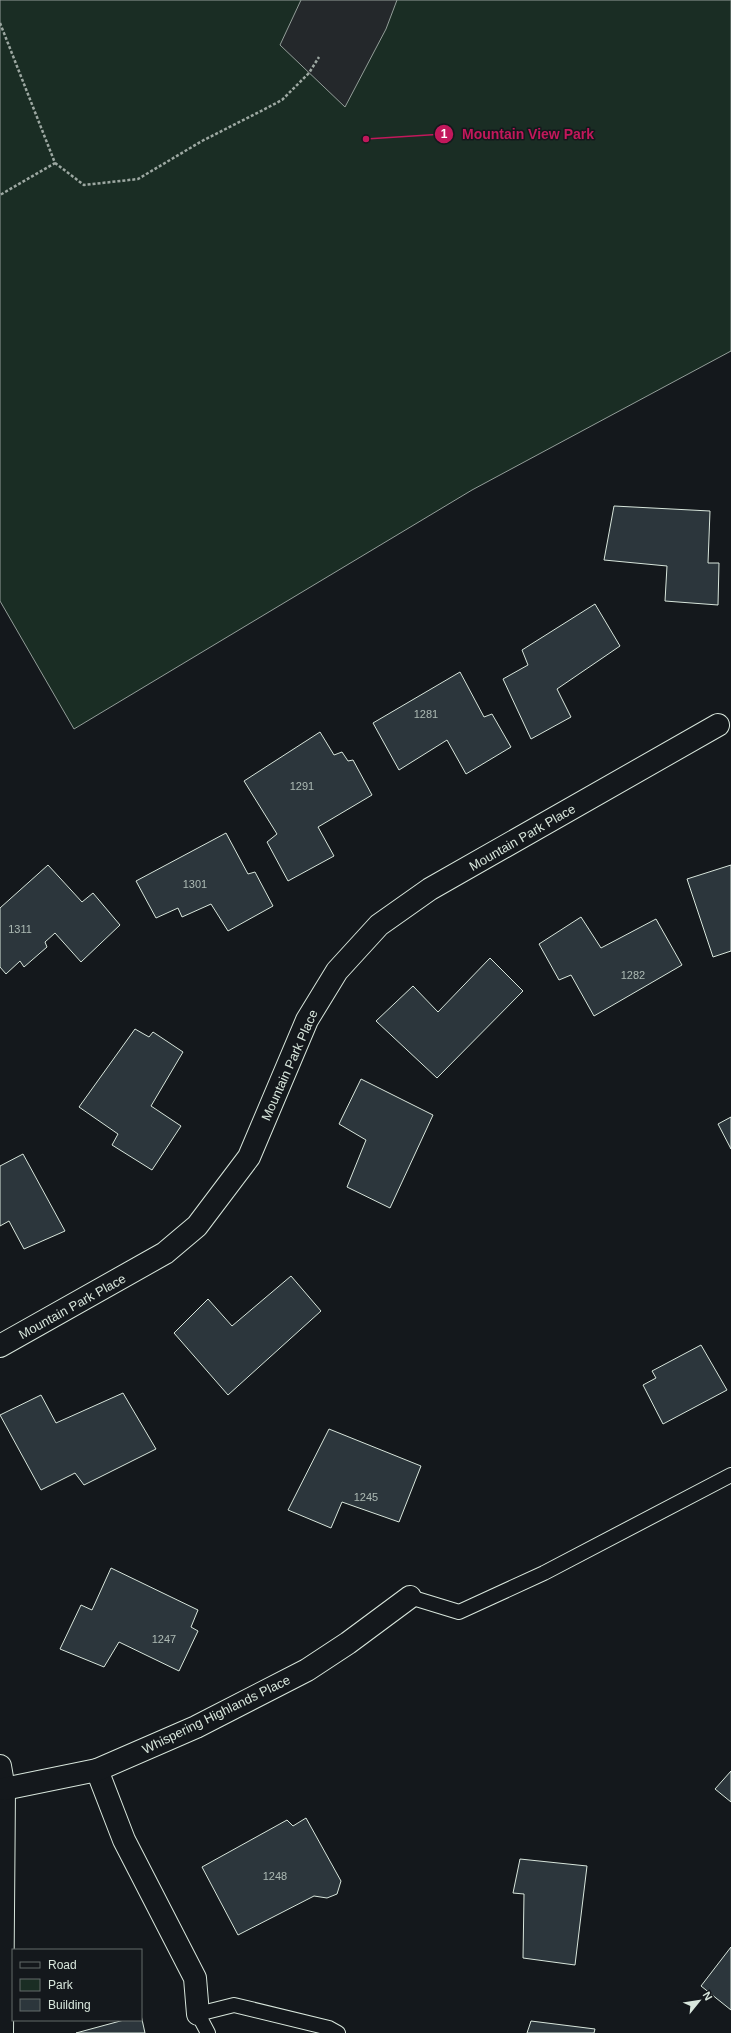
<svg xmlns="http://www.w3.org/2000/svg" width="731" height="2033" font-family="Arial,sans-serif">
<style>
.green{fill:#1a2d24;stroke:#939e99}
.parking{fill:#24282b;stroke:#939e99}
.building{fill:#2c363c;stroke:#d8e6dc}
.lines{fill:none;stroke-linecap:round;stroke-linejoin:round}
.lane-casing{stroke:#d8e6dc;stroke-width:16}
.street-casing{stroke:#d8e6dc;stroke-width:24}
.path{stroke:#9da8a2;stroke-width:2.5;stroke-dasharray:3 2;stroke-linecap:butt}
.lane{stroke:#14181c;stroke-width:14}
.street{stroke:#14181c;stroke-width:22}
.labels{text-anchor:middle;stroke-width:3;stroke-linejoin:round;paint-order:stroke}
.number-label{font-size:11px;fill:#adbab4}
.street-label{font-size:13px;fill:#d8e6dc;stroke:#14181c}
.leader{fill:none;stroke:#c2185b;stroke-width:1.5}
.callout-dot{fill:#c2185b;stroke:#14181c;stroke-width:1.5}
.mark-label{font-size:12px;text-anchor:middle;font-weight:bold;fill:#fff}
.callout-label{font-size:14px;text-anchor:middle;font-weight:bold;fill:#c2185b;stroke:#14181c;stroke-width:3;stroke-linejoin:round;paint-order:stroke}
</style>
<rect width="100%" height="100%" fill="#14181c"/>
<path class="green" d="M0 0H731V351L472 490 74 729 0 601Z"/>
<path class="parking" d="M301 0H397L386 29 345 107 280 45Z"/>
<g class="building">
<path d="M614 506 710 511 708 563H719L718 605 665 601 667 566 604 560Z"/>
<path d="M595 604 620 646 557 689 571 717 531 739 503 679 528 665 522 650Z"/>
<path d="M460 672 484 717 492 714 511 747 466 774 447 740 399 770 373 723Z"/>
<path d="M320 732 334 755 342 752 348 761 353 760 372 795 318 827 334 856 288 881 267 842 277 834 244 781Z"/>
<path d="M226 833 248 874 255 872 273 906 228 931 211 904 182 917 178 908 156 918 136 881Z"/>
<path d="M48 865 82 902 93 893 120 925 81 962 55 933 45 942 47 947 24 967 20 961 6 974 0 967V908Z"/>
<path d="M731 865V951L713 957 687 879Z"/>
<path d="M581 917 601 948 656 919 682 965 594 1016 571 975 559 980 539 944Z"/>
<path d="M490 958 523 991 437 1078 376 1021 413 986 438 1012Z"/>
<path d="M135 1029 149 1037 153 1032 183 1052 151 1106 181 1126 152 1170 112 1145 118 1134 79 1107Z"/>
<path d="M361 1079 433 1115 390 1208 347 1187 366 1140 339 1124Z"/>
<path d="M731 1117V1149L718 1124Z"/>
<path d="M23 1154 65 1231 24 1249 9 1221 0 1226V1166Z"/>
<path d="M291 1276 321 1311 228 1395 174 1333 208 1299 232 1326Z"/>
<path d="M701 1345 727 1390 663 1424 643 1385 656 1378 652 1371Z"/>
<path d="M123 1393 156 1449 84 1485 75 1473 41 1490 0 1415 41 1395 56 1423Z"/>
<path d="M329 1429 421 1466 399 1522 342 1502 331 1528 288 1510Z"/>
<path d="M111 1568 198 1610 191 1627 198 1631 179 1671 119 1642 104 1667 60 1649 81 1605 92 1610Z"/>
<path d="M731 1771V1802L715 1789Z"/>
<path d="M306 1818 341 1881 337 1894 327 1898 314 1896 238 1935 202 1867 287 1820 293 1826Z"/>
<path d="M520 1859 587 1866 575 1965 523 1958 524 1894 513 1893Z"/>
<path d="M731 1947V2010L701 1986Z"/>
<path d="M141 2015 145 2033H76L124 2020H141Z"/>
<path d="M531 2021 595 2029 594 2033H527Z"/>
</g>
<g class="lines">
<defs>
<g id="lane">
<path d="M410 1597 459 1612 544 1573 731 1475"/>
<path d="M208 2033 198 2014 234 2005 329 2028 338 2033"/>
</g>
<g id="street">
<path d="M0 1346 165 1253 197 1226 249 1157 307 1020 337 971 379 925 430 889 718 725"/>
<path d="M0 1766 4 1789 2 2033"/>
<path d="M97 1770 124 1840 195 1978 198 2014"/>
<path d="M4 1789 97 1770 196 1727 307 1670 348 1643 410 1597"/>
</g>
</defs>
<use href="#lane" class="lane-casing"/>
<use href="#street" class="street-casing"/>
<g class="path">
<path d="M0 23 55 163 0 195"/>
<path d="M55 163 84 185 138 179 202 141 263 110 282 100 309 73 319 57"/>
</g>
<use href="#lane" class="lane"/>
<use href="#street" class="street"/>
</g>
<g class="labels">
<g class="number-label">
<text x="426" y="718">1281</text>
<text x="302" y="790">1291</text>
<text x="195" y="888">1301</text>
<text x="20" y="933">1311</text>
<text x="633" y="979">1282</text>
<text x="366" y="1501">1245</text>
<text x="164" y="1643">1247</text>
<text x="275" y="1880">1248</text>
</g>
<g class="street-label">
<text transform="translate(522 837) rotate(-30)" y="5">Mountain Park Place</text>
<text transform="translate(289 1065) rotate(-66)" y="5">Mountain Park Place</text>
<text transform="translate(72 1306) rotate(-29)" y="5">Mountain Park Place</text>
<text transform="translate(216 1714) rotate(-26)" y="5">Whispering Highlands Place</text>
</g>
</g>
<path class="leader" d="M366 139L444 134"/>
<g class="callout-dot">
<circle cx="366" cy="139" r="4"/>
<circle cx="444" cy="134" r="10"/>
</g>
<g class="mark-label">
<text x="444" y="138">1</text>
</g>
<g class="callout-label">
<text x="528" y="139">Mountain View Park</text>
</g>
<rect x="12" y="1949" width="130" height="72" fill="#14181c" stroke="#626a69"/>
<rect x="20" y="1962" width="20" height="6" fill="#14181c" stroke="#626a69"/>
<text x="48" y="1969" font-size="12" fill="#d8e6dc">Road</text>
<rect x="20" y="1979" width="20" height="12" fill="#1a2d24" stroke="#626a69"/>
<text x="48" y="1989" font-size="12" fill="#d8e6dc">Park</text>
<rect x="20" y="1999" width="20" height="12" fill="#2c363c" stroke="#626a69"/>
<text x="48" y="2009" font-size="12" fill="#d8e6dc">Building</text>
<g transform="translate(699 2001) rotate(60)" stroke="#14181c" stroke-width="3" paint-order="stroke">
<path d="M0-3L7 15L0 10L-7 15Z" fill="#d8e6dc"/>
<text y="-6" font-size="11" font-weight="bold" text-anchor="middle" fill="#d8e6dc">N</text>
</g>
</svg>
